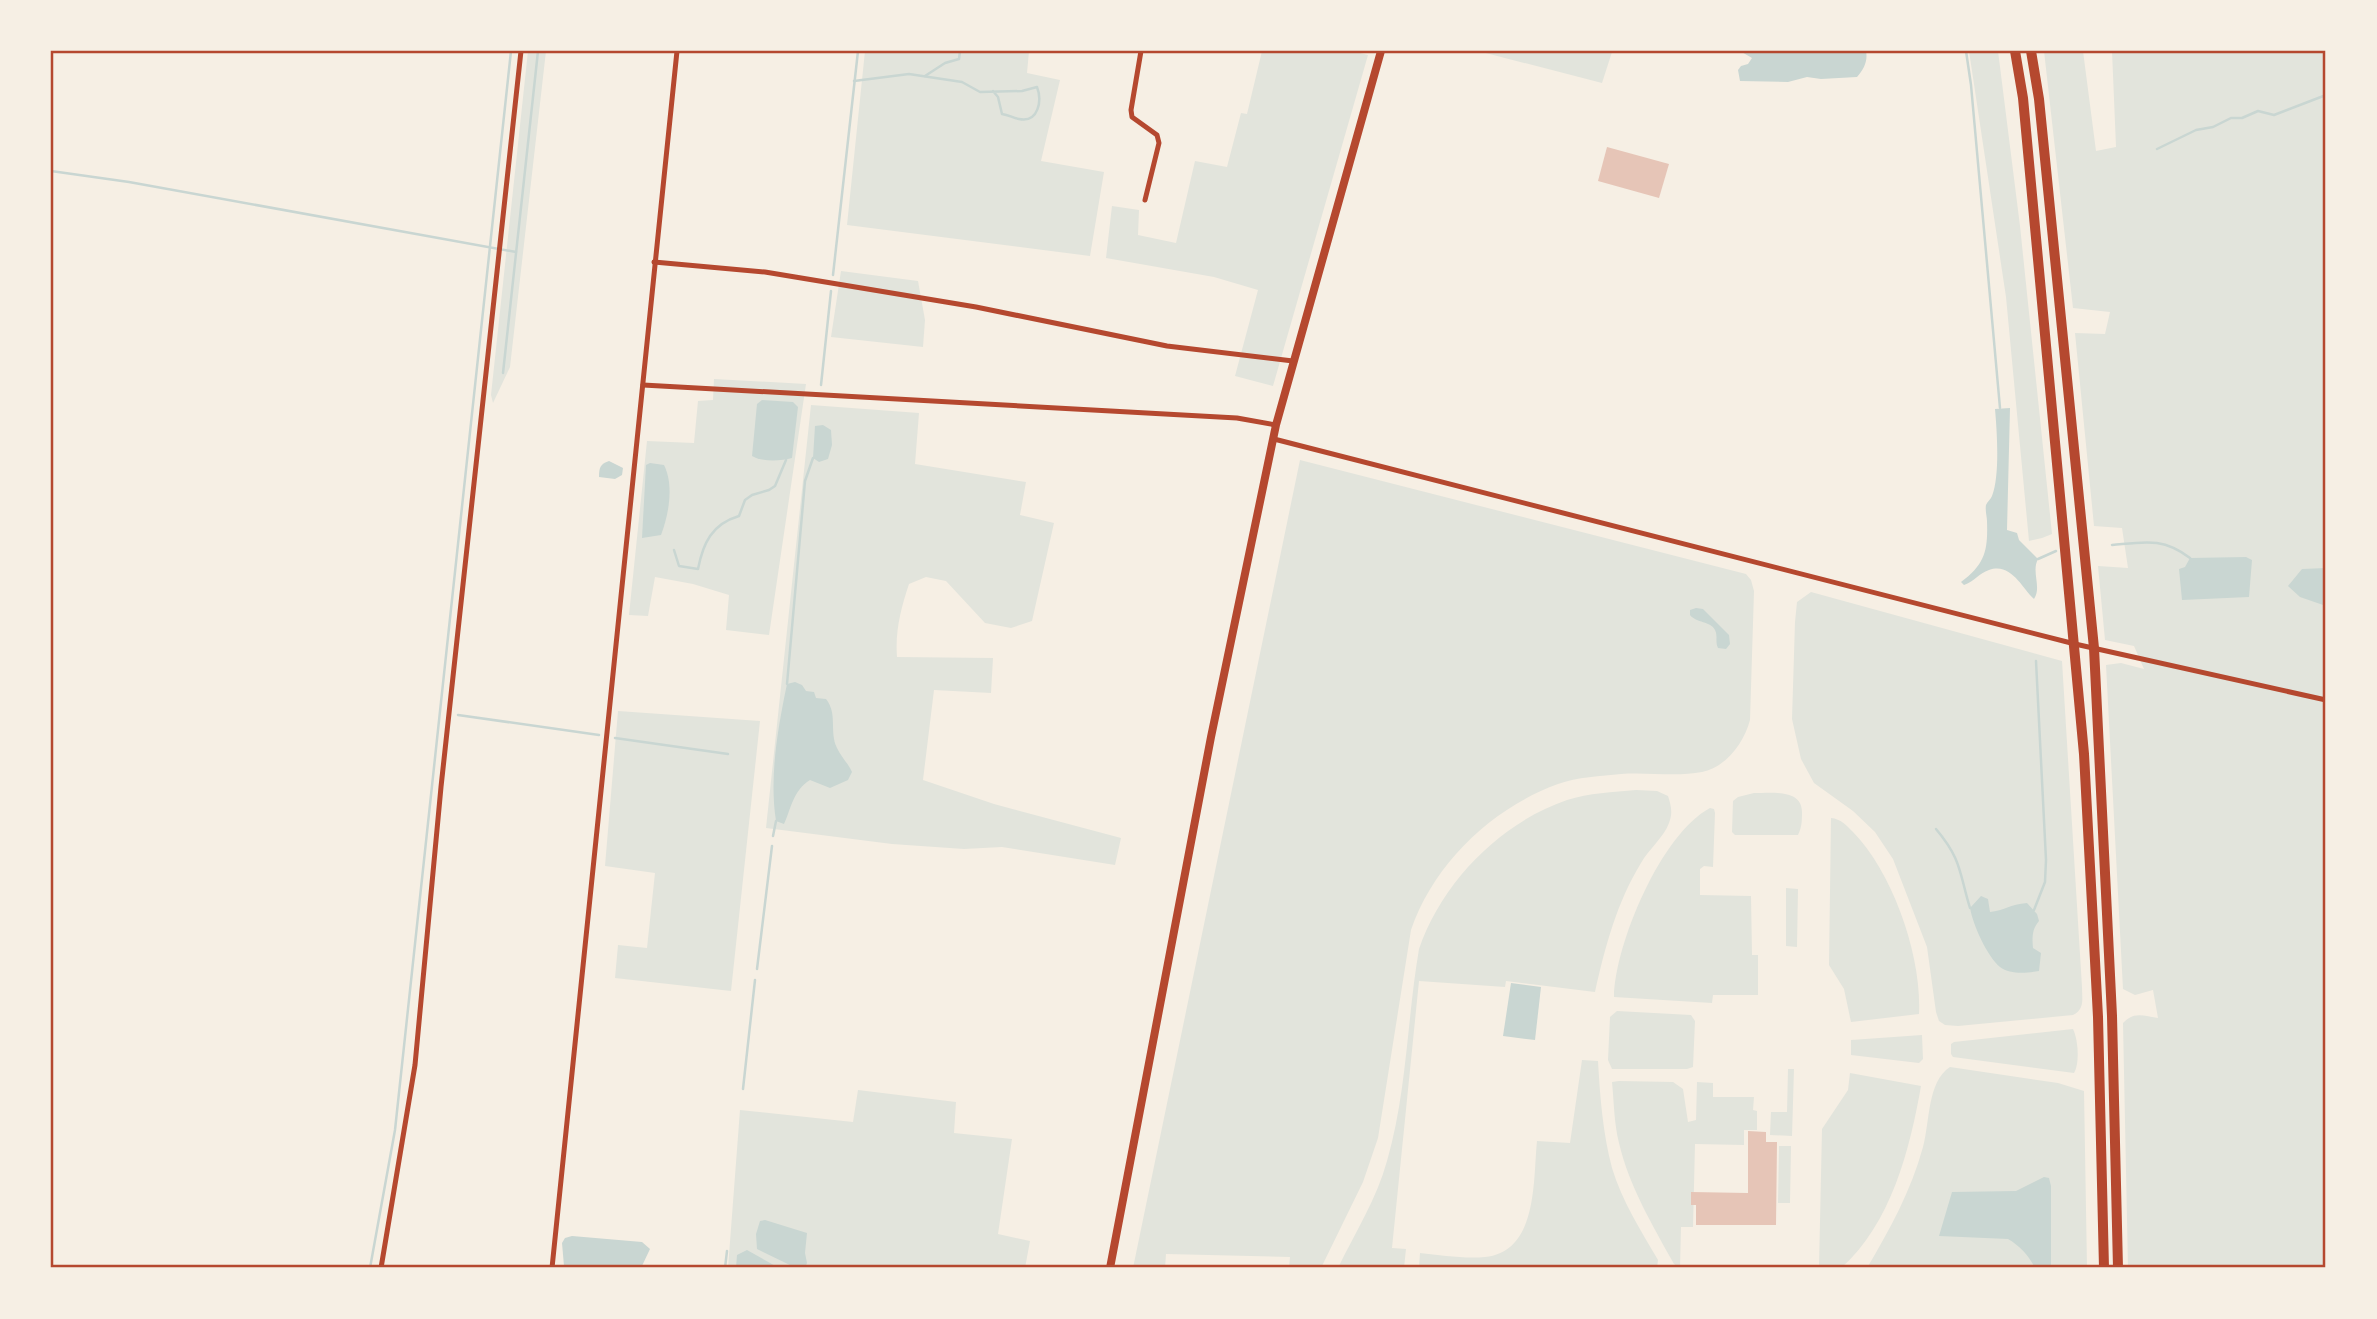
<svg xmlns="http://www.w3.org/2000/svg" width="2377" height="1319" font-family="Overpass,sans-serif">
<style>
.green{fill:#e2e4dc}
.water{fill:#c9d6d2}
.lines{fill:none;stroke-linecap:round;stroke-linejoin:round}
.stream{stroke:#c9d6d2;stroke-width:2.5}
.building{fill:#e6c5b7}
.minor{stroke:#b5482f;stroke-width:5}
.secondary{stroke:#b5482f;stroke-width:8}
.trunk{stroke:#b5482f;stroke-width:10}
.neatline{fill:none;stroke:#b5482f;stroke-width:2.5}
</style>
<rect width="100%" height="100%" fill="#f6efe4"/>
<g class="green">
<path d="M528 51H546L510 367 493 403 491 395Z"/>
<path d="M865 51H1029L1027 73 1060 80 1041 161 1104 172 1090 256 847 225Z"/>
<path d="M1262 51H1352L1368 55 1273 386 1235 376 1258 290 1214 277 1106 258 1112 206 1139 210 1138 235 1176 243 1195 161 1227 167 1241 113 1247 114Z"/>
<path d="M1478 51H1606L1612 52 1602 83Z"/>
<path d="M1969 51H1998L2020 226 2052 534 2042 538 2029 541 2006 297Z"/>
<path d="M2044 51H2083L2096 151 2116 147 2112 51H2326V1268H2128L2123 1023C2134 1011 2144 1016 2158 1018L2153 990 2135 995 2123 989 2106 665 2121 663 2144 669 2134 646 2105 640 2098 566 2128 568 2122 528 2094 526 2075 333 2105 334 2110 312 2073 308Z"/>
<path d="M841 271 918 281 925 320 923 347 831 337Z"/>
<path d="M714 379 806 384 769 635 726 630 729 595 693 584 655 577 648 616 629 615 647 441 694 443 698 401 713 400Z"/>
<path d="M811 405 919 413 915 464 1026 482 1020 515 1054 523 1032 621 1011 628 985 623 946 581 926 577 909 584C901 608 895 631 897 657L993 658 991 693 934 690 923 780 994 804 1121 838 1115 865 1002 847 964 849 892 844 766 828Z"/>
<path d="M1300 460 1746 574 1751 580 1754 591 1750 720C1744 743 1726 767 1702 772 1677 777 1647 772 1621 774 1601 776 1577 777 1558 784 1492 808 1434 863 1411 930L1378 1138 1363 1182 1321 1268H1289L1290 1257 1166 1254 1165 1268H1133Z"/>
<path d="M1811 592 2062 661 2082 987C2082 999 2085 1009 2073 1015L1958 1026 1945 1025 1939 1021 1936 1012 1927 947 1893 859 1875 832 1853 811 1814 783 1801 759 1792 719 1795 622 1797 602Z"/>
<path d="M618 711 760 721 731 991 615 978 618 945 647 948 655 873 605 866Z"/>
<path d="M1636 790 1657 791 1668 796C1671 805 1673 813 1669 823 1664 837 1649 849 1641 863 1617 902 1605 947 1595 992L1506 981 1505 987 1419 981 1392 1248 1406 1249 1404 1268H1338C1355 1233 1377 1198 1387 1161 1407 1092 1407 1019 1419 949 1442 882 1500 823 1567 800 1589 793 1613 792 1636 790Z"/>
<path d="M1754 793C1772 793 1802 789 1802 812 1802 820 1802 827 1798 835H1735L1732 832 1733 801 1738 797Z"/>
<path d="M1710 808 1714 809 1715 813 1713 867 1704 866 1700 869V895L1751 896 1752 955H1758V995H1713L1712 1003 1614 997C1615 944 1661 834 1710 808Z"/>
<path d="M1831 818C1841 819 1846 825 1853 832 1893 873 1922 956 1919 1014L1851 1022 1844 989 1829 965Z"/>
<path d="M1786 888 1798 889 1797 947 1786 946Z"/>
<path d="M1617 1011 1691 1015 1695 1021 1693 1067 1687 1069H1612L1608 1060 1610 1017Z"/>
<path d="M2073 1029C2078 1039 2080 1063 2074 1073L1953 1057 1951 1054V1044L1954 1042Z"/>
<path d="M1922 1035 1923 1059 1919 1063 1851 1055V1040Z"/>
<path d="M1582 1060 1598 1061C1600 1097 1603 1134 1612 1168 1622 1201 1641 1231 1658 1260L1657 1268H1592L1568 1265 1419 1268 1420 1253C1441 1255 1464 1259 1485 1257 1538 1252 1533 1180 1537 1141L1570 1143Z"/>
<path d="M1950 1067 2058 1083 2084 1091 2087 1268H1867C1890 1229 1911 1191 1923 1147 1930 1122 1927 1082 1950 1067Z"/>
<path d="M1788 1069H1794L1792 1136 1770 1135 1771 1112H1787Z"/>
<path d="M1850 1073 1921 1086C1910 1149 1891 1224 1841 1268H1819L1822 1129 1848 1090Z"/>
<path d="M1619 1081 1673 1082 1683 1089 1688 1122 1696 1120 1697 1082 1713 1083V1097H1754L1753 1110 1757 1111V1130H1744V1145L1695 1144 1693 1227H1681L1680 1268 1674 1264C1653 1226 1629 1186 1619 1143 1614 1123 1614 1102 1612 1082Z"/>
<path d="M858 1090 956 1102 954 1133 1012 1139 998 1234 1030 1241 1025 1268H728L740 1110 853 1122Z"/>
<path d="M1779 1146H1791L1790 1203H1778Z"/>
</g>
<g class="water">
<path d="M1740 51H1866C1868 61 1864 69 1857 77L1821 79 1807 77 1788 82 1740 81 1738 70 1741 66 1748 64 1752 58Z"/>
<path d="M762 400 793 402 798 407 792 458C781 461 762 462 752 456L757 404Z"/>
<path d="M2010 408 2007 530 2017 533 2019 540 2038 559C2031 572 2042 587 2034 599 2022 588 2011 562 1989 570 1979 573 1974 582 1964 585L1961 582C1985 564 1988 551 1987 521 1987 517 1985 510 1986 505 1987 502 1991 499 1992 496 2000 476 1997 431 1995 409Z"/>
<path d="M823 425 831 430 832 445 828 459 819 462 813 458 815 426Z"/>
<path d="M609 461 623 468 622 475 615 479 599 477C599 468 600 464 609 461Z"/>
<path d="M650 463 664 465C674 485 669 514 661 535L642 538 646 465Z"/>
<path d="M2246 557 2252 560 2249 597 2182 600 2179 569 2185 567 2190 558Z"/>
<path d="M2326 568V606L2300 597 2288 586 2302 569Z"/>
<path d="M1696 608 1703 609 1729 635 1730 644 1726 649 1718 648C1715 642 1718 636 1715 630 1711 621 1696 623 1690 615V610Z"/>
<path d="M795 682 802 685 806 691 814 692 816 698 826 699C838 714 829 731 837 748 841 757 848 763 852 772L848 780 830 788 810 780C793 791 792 806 784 824L776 821C769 777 778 727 787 684Z"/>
<path d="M1981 896 1988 899 1990 912C2004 911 2010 904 2027 903L2037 914 2039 921C2032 929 2032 938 2033 948L2041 953 2039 971C2028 973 2010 975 2000 967 1987 956 1973 925 1970 908Z"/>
<path d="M1511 983 1541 987 1535 1040 1503 1036Z"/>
<path d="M2044 1177 2049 1178 2051 1186V1268H2035C2029 1256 2020 1246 2008 1239L1939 1236 1952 1192 2016 1191Z"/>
<path d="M765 1220 807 1233 805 1253 807 1263 805 1268H796L757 1249 756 1234 760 1221Z"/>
<path d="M572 1236 642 1242 650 1249 641 1268 564 1266 562 1243 565 1238Z"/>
<path d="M747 1250 779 1268H736L737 1255Z"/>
</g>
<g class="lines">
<g class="stream">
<path d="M1966 51 1971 85 2000 408"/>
<path d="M925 76 945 63 959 59 960 51"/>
<path d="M854 81 909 74 962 82 980 92 1022 91 1037 87C1042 100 1039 123 1019 119 1013 118 1009 115 1002 114L998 97 993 91"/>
<path d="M2157 149 2196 130 2213 127 2231 118H2242L2258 111 2274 115 2326 95"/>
<path d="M51 171 129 182 516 252"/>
<path d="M833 275 858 51"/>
<path d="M503 373 538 51"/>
<path d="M821 385 831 291"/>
<path d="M2112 545C2144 542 2163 537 2190 558"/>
<path d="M674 550 679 566 698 569C703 543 712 524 739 516L745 500 752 495 769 490 775 486 786 460"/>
<path d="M2038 559 2056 551"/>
<path d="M787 684 805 481 813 458"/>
<path d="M458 715 599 735"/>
<path d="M615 738 728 754"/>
<path d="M1936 829C1962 860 1959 872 1970 908"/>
<path d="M773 836 776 821"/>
<path d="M2034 910 2045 882 2046 860 2036 661"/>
<path d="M757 969 772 846"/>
<path d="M743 1089 755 980"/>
<path d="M2211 1266 2215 1268"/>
<path d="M370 1268 395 1130 511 51"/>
<path d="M725 1268 727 1251"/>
</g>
</g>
<g class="building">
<path d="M1607 147 1669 164 1659 198 1598 181Z"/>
<path d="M1748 1131 1766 1132V1142H1777L1776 1225H1696V1205H1691V1192L1748 1193Z"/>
</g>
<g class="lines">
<g class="minor">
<path d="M1141 51 1131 110 1132 117 1157 135 1159 143 1145 200"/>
<path d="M654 262 765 272 976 307 1167 346 1293 361"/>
<path d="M643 385 1237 418 1276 425"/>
<path d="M1274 439 2075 644 2326 700"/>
<path d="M381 1268 415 1065 441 787 521 51"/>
<path d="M552 1268 677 51"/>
</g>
<path class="secondary" d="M1110 1268 1211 737 1276 425 1381 51"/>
<g class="trunk">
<path d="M2015 51 2023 98 2084 754 2098 1017 2104 1268"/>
<path d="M2031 51 2039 99 2094 648 2112 1016 2118 1268"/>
</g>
</g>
<rect width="2377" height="1319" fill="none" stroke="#f6efe4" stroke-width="105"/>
<rect x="52" y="52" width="2272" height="1214" class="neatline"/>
</svg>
